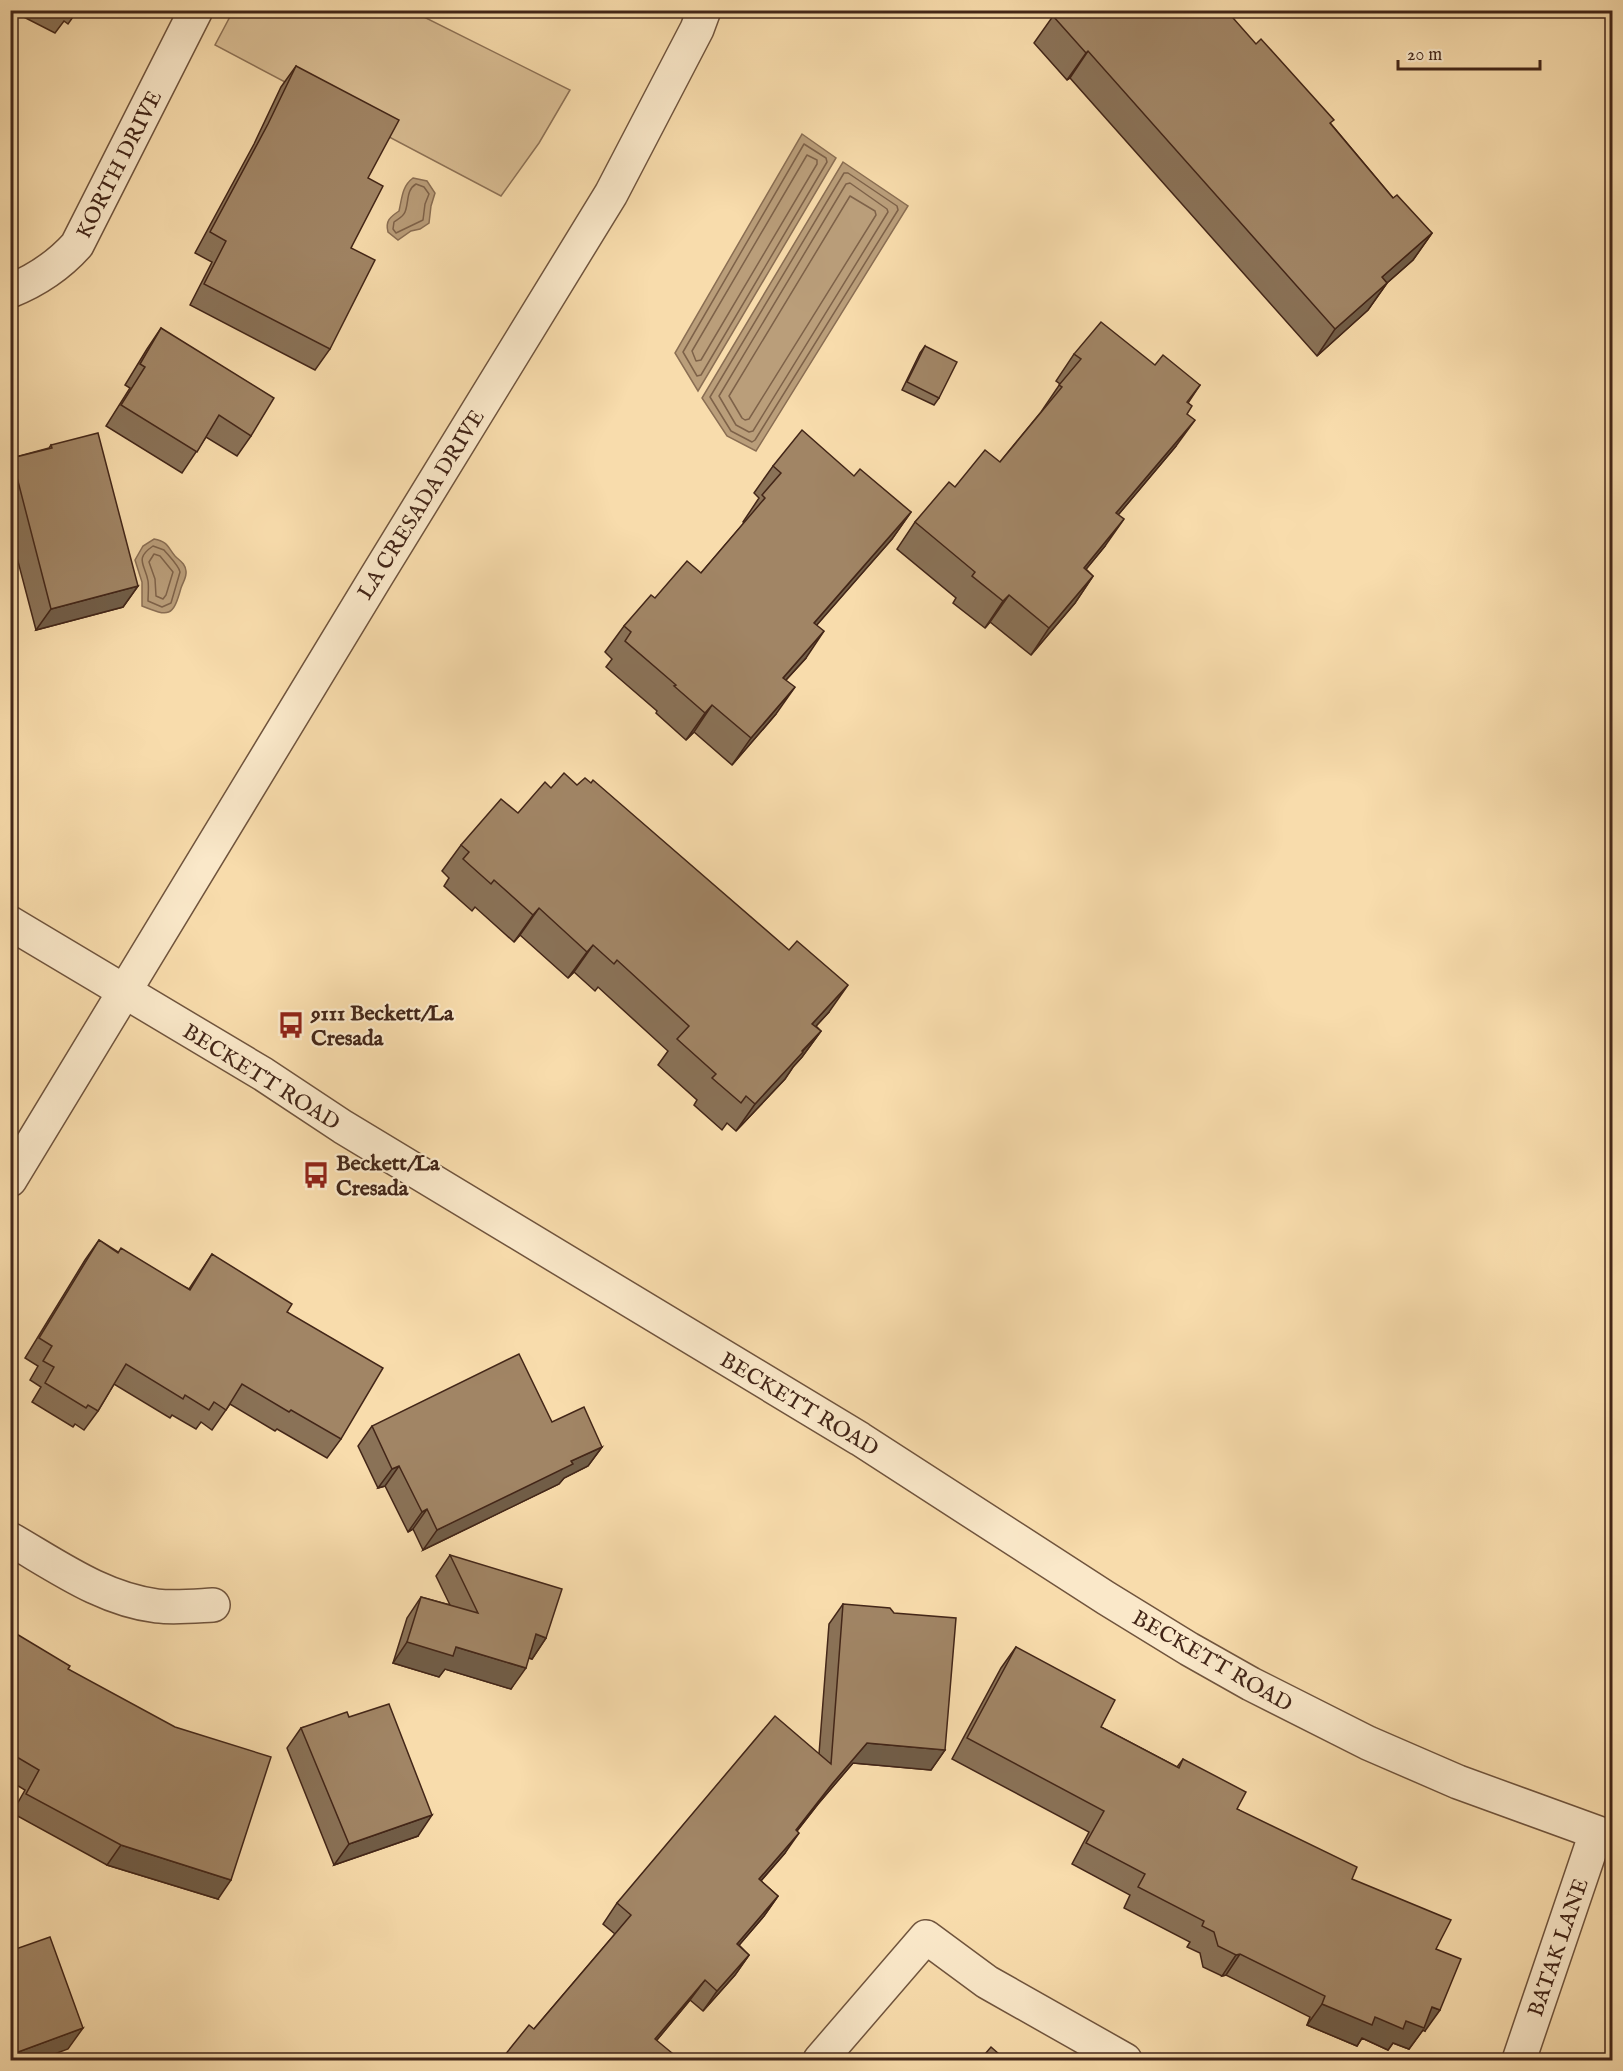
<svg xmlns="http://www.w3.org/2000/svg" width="1623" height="2071" font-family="'IM FELL English',serif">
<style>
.green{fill:#d9bd93;stroke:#8e7256;stroke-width:1.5}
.water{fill:#ba9e7a;stroke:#8a6e53;stroke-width:1.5}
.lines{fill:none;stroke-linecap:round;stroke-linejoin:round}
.shore{stroke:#7e6249;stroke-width:1.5}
.minor-casing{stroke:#70543d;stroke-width:36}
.minor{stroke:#fae8c9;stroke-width:33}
.wall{fill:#8a7257;stroke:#432618;stroke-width:1.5}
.shaded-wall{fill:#715d47;stroke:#432618;stroke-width:1.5}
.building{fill:#a18565;stroke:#432618;stroke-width:1.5}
.labels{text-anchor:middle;stroke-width:4.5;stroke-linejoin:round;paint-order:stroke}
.street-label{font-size:22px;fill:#432618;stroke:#fae8c9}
.poi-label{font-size:22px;font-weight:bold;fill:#432618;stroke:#fae8c9;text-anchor:start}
</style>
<rect width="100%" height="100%" fill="#f8dcac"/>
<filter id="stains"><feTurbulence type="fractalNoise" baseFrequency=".00333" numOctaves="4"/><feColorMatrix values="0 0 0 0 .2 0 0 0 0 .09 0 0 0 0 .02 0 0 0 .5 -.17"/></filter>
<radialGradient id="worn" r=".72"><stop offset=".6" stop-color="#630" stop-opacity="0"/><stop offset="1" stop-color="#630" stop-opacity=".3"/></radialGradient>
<path class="green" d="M233 11H412L570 90 539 143 501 196 215 45Z"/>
<g class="water">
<path d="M802 134 836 158 698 391 675 353Z"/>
<path d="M843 162 908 206 756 451 727 436 702 398Z"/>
<path d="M413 178 427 181 435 193 431 206 429 223 420 229 411 231 398 240 388 232C385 221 390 217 399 211 402 198 402 186 413 178Z"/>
<path d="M154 539C168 542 167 546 175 556 180 561 185 563 186 571 187 577 183 582 181 588 173 617 169 617 142 606V582L135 560 143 546Z"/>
</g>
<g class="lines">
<g class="shore">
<path d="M804 144 826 158 827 162 701 375 697 376 683 352Z"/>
<path d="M807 155 817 160V164L701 360 696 361 692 351Z"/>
<path d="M844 173H848L897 206 898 210 755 440 752 442 731 431 710 397Z"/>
<path d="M850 183 887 209 888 212 753 431 749 432 736 425 719 396 846 184Z"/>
<path d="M416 184 424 187 429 194 425 204 423 220 396 233 393 229 394 222C398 219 403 217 405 212 409 202 406 190 416 184Z"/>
<path d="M850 196 875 211 876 215 749 419 745 420 742 418 729 396Z"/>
<path d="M153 546 164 550C168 555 179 566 180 572L171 603 162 607 148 601C148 595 149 587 148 581 145 564 134 559 153 546Z"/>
<path d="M154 554 160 556 173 572 166 595 163 599 156 596 155 579 149 562Z"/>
</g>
<defs>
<g id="minor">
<path d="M10 291C35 281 59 265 77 245L196 10"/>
<path d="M10 923 263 1074 343 1127 860 1439 1106 1598 1189 1649 1251 1684 1368 1743 1458 1782 1612 1838"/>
<path d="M10 1180 376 577 611 194 697 29 704 10"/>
<path d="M10 1539C57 1566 102 1599 157 1606 175 1608 195 1606 213 1605"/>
<path d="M820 2060 926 1937 987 1982 1125 2060"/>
<path d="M1519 2060 1596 1833"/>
</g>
</defs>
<use href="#minor" class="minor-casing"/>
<use href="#minor" class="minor"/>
</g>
<g class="wall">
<path d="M10 10H78L68 24 64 21 55 33Z"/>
<path d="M1053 16 1256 44 1331 124 1393 198 1432 233 1413 260 1387 283 1368 310 1317 356 1070 78 1067 80 1034 43Z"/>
<path d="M296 66 368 178 351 248 330 349 315 370 190 305 212 262 195 253 254 144 281 87Z"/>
<path d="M161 328 251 436 237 456 206 437 182 473 106 426 130 388 125 385 147 349Z"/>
<path d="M925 346 939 398 934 405 902 390 920 353Z"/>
<path d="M1074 354 1155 365 1200 385 1188 403 1187 414 1176 446 1118 515 1105 546 1086 569 1093 576 1075 603 1031 655 990 622 985 628 953 603 956 598 897 549 915 522 955 487 1000 462 1041 412 1060 384 1056 381Z"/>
<path d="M51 445 138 586 123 607 36 630 10 531V460L12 458 49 448Z"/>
<path d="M773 466 854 476 911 512 892 539 816 625 806 658 786 680 776 714 732 765 694 732 686 740 656 713 657 711 606 667 612 659 605 652 624 626 655 598 701 573 744 523 743 522 759 498 754 493Z"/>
<path d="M577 785 829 1012 816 1026 821 1031 802 1057 793 1067 785 1079 736 1131 727 1123 722 1130 694 1105 697 1100 658 1065 668 1051 598 987 595 991 574 972 568 978 520 935 514 942 475 907 472 911 444 886 449 878 442 871 461 845 518 813 551 788Z"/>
<path d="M99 1240 118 1252 189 1289 212 1254 287 1312 341 1439 327 1458 277 1429 275 1431 230 1404 212 1430 201 1422 196 1429 172 1415 170 1418 114 1384 98 1411 84 1430 75 1424 73 1427 32 1402 41 1387 30 1380 38 1366 25 1358 85 1260Z"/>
<path d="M552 1422 602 1447 588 1466 564 1478 559 1484 423 1550 413 1529 408 1532 385 1486 378 1488 358 1446 372 1426Z"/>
<path d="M450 1555 546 1638 532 1659 529 1658 511 1689 445 1669 439 1677 393 1663 407 1618 421 1597 450 1605 436 1576Z"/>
<path d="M843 1604 945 1750 931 1770 853 1763 818 1804 797 1831 785 1853 761 1881 778 1896 764 1916 739 1945 749 1955 735 1975 703 2011 690 2000 657 2040 534 2029 615 1934 603 1924 617 1903 819 1754 829 1624Z"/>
<path d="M10 1630 68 1669 218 1899 107 1865 12 1813 25 1790 10 1781Z"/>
<path d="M1016 1647 1101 1727 1177 1767 1183 1759 1237 1809 1352 1879 1436 1949 1425 2031 1423 2030 1409 2049 1393 2043 1388 2050 1362 2038 1357 2046 1307 2025 1310 2017 1226 1975 1222 1976 1203 1967 1200 1953 1187 1947 1190 1942 1124 1908 1130 1895 1072 1864 1089 1832 952 1759 1001 1668Z"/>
<path d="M349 1717 418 1836 334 1865 287 1748 301 1728Z"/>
</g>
<g class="shaded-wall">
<path d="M1088 51 1070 78 1067 80 1086 53Z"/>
<path d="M1432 233 1413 260 1363 304 1382 277Z"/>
<path d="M1387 283 1368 310 1317 356 1335 329Z"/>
<path d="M1195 420 1176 446 1097 540 1116 513Z"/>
<path d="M911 512 892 539 795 650 814 623Z"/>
<path d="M1124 519 1105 546 1065 595 1084 568Z"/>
<path d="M1093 576 1075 603 1031 655 1049 628Z"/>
<path d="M138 586 123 607 36 630 51 609Z"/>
<path d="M1009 595 990 622 985 628 1003 601Z"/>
<path d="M824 631 806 658 764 704 783 678Z"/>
<path d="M795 687 776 714 732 765 751 738Z"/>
<path d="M712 705 694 732 686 740 705 713Z"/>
<path d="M539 908 520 935 514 942 533 915Z"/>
<path d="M593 945 574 972 568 978 587 952Z"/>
<path d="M848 985 829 1012 794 1050 812 1024Z"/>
<path d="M821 1031 802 1057 793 1067 785 1079 736 1131 755 1104Z"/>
<path d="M602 1447 588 1466 564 1478 559 1484 423 1550 437 1530 571 1461Z"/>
<path d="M399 1466 385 1486 378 1488 392 1469Z"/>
<path d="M427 1509 413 1529 408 1532 422 1512Z"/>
<path d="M536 1634 546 1638 532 1659 521 1655Z"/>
<path d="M407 1642 456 1647 526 1668 511 1689 445 1669 439 1677 393 1663Z"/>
<path d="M867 1743 945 1750 931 1770 853 1763 818 1804 782 1850 796 1830 832 1784Z"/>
<path d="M432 1815 418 1836 334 1865 349 1844Z"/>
<path d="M799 1833 785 1853 745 1899 759 1879Z"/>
<path d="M121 1845 231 1880 218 1899 107 1865Z"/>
<path d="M778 1896 764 1916 723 1964 737 1944Z"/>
<path d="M1240 1954 1226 1975 1222 1976 1236 1955Z"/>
<path d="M749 1955 735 1975 703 2011 717 1991Z"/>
<path d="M705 1980 690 2000 641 2059 655 2039Z"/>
<path d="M1322 2004 1375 2017 1406 2021 1432 2007 1440 2010 1425 2031 1423 2030 1409 2049 1393 2043 1388 2050 1362 2038 1357 2046 1307 2025Z"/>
<path d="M83 2028 68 2049 36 2061H10V2055Z"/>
</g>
<g class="building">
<path d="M10 10H17L10 23Z"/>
<path d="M59 10H70L68 15Z"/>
<path d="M1059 10H1226L1256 44 1261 39 1334 120 1330 123 1393 198 1397 195 1432 233 1382 277 1387 283 1335 329 1088 51 1086 53 1053 16Z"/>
<path d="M296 66 399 120 368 178 383 186 351 248 375 260 330 349 204 284 226 241 210 232 268 124Z"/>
<path d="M1101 322 1155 365 1163 355 1200 385 1187 402 1192 406 1187 414 1195 420 1116 513 1124 519 1084 568 1093 576 1049 628 1009 595 1003 601 972 576 975 572 915 522 949 482 955 487 985 450 1000 462 1062 387 1059 385 1081 359 1074 354Z"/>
<path d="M161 328 274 398 251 436 219 415 197 452 121 405 145 367 140 364Z"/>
<path d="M925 346 957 362 939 398 907 382Z"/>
<path d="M802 430 854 476 860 469 911 512 814 623 824 631 783 678 795 687 751 738 712 705 705 713 674 686 676 685 625 641 631 632 624 626 651 595 655 598 687 561 701 573 765 498 762 495 781 473 773 466Z"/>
<path d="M98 433 138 586 51 609 12 458 52 448 51 445Z"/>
<path d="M564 773 577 785 585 778 591 783 593 780 789 950 797 941 848 985 812 1024 821 1031 802 1051 803 1052 755 1104 746 1096 741 1103 712 1078 716 1074 677 1039 689 1026 617 960 614 964 593 945 587 952 539 908 533 915 494 880 491 884 463 859 469 852 461 845 501 799 518 813 545 782 551 788Z"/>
<path d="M99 1240 118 1253 121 1248 190 1290 212 1254 292 1304 287 1312 383 1368 341 1439 291 1410 289 1412 242 1384 226 1410 214 1402 209 1410 185 1395 183 1399 126 1364 98 1411 88 1405 86 1408 45 1383 54 1367 43 1361 52 1346 39 1338Z"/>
<path d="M519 1354 552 1422 584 1407 602 1447 571 1461 573 1464 437 1530 427 1509 422 1512 399 1466 392 1469 372 1426Z"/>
<path d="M450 1555 562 1589 546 1638 536 1634 526 1668 456 1647 453 1656 407 1642 421 1597 478 1613Z"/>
<path d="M843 1604 890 1608 894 1613 956 1618 945 1750 867 1743 832 1784 796 1830 799 1833 759 1879 778 1896 737 1944 749 1955 717 1991 705 1980 655 2039 678 2058 675 2061H500L529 2025 534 2029 631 1915 617 1903 775 1716 831 1764Z"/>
<path d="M10 1630 70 1666 68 1669 175 1727 271 1757 231 1880 121 1845 26 1794 39 1770 10 1753Z"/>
<path d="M1016 1647 1115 1700 1101 1727 1179 1768 1183 1759 1246 1792 1237 1809 1357 1867 1352 1879 1451 1920 1436 1949 1461 1959 1440 2010 1432 2007 1424 2028 1406 2021 1403 2029 1375 2017 1372 2025 1322 2004 1325 1996 1240 1954 1236 1955 1218 1946 1214 1932 1202 1926 1204 1921 1138 1887 1145 1874 1086 1843 1104 1811 967 1738Z"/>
<path d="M389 1704 432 1815 349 1844 301 1728 347 1712 349 1717Z"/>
<path d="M50 1937 83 2028 10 2055V1951Z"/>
<path d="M991 2047 1007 2061H979Z"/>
</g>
<defs>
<symbol id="bus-bare" viewBox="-9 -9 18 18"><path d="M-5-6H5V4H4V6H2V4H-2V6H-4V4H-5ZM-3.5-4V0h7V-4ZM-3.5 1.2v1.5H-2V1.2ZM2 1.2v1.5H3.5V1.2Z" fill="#8f2418" stroke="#fae8c9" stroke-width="2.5" paint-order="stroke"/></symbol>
</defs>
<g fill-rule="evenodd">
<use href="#bus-bare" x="272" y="1006" width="38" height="38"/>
<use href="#bus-bare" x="297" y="1156" width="38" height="38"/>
</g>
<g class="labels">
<g class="street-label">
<text transform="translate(118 164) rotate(-63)" y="8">KORTH DRIVE</text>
<text transform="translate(420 504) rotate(-58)" y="8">LA CRESADA DRIVE</text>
<text transform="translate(262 1076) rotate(32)" y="8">BECKETT ROAD</text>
<text transform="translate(800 1403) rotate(31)" y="8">BECKETT ROAD</text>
<text transform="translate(1213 1660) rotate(30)" y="8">BECKETT ROAD</text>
<text transform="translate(1557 1947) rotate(-71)" y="8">BATAK LANE</text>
</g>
<g class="poi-label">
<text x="311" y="1020">9111 Beckett/La<tspan x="311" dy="25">Cresada</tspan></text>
<text x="336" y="1170">Beckett/La<tspan x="336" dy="25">Cresada</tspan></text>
</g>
</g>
<rect width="1623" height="2071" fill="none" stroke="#f8dcac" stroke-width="36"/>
<rect x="12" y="12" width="1599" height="2047" fill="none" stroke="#432618" stroke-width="3"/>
<rect x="18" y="18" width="1587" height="2035" fill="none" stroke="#432618" stroke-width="1.5"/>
<path d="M1398 60v9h142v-9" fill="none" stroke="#432618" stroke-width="3"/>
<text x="1407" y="60" font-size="18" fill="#432618" stroke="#fae8c9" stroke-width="4.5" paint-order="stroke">20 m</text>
<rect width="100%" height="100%" filter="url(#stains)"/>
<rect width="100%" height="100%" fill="url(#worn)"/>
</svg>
